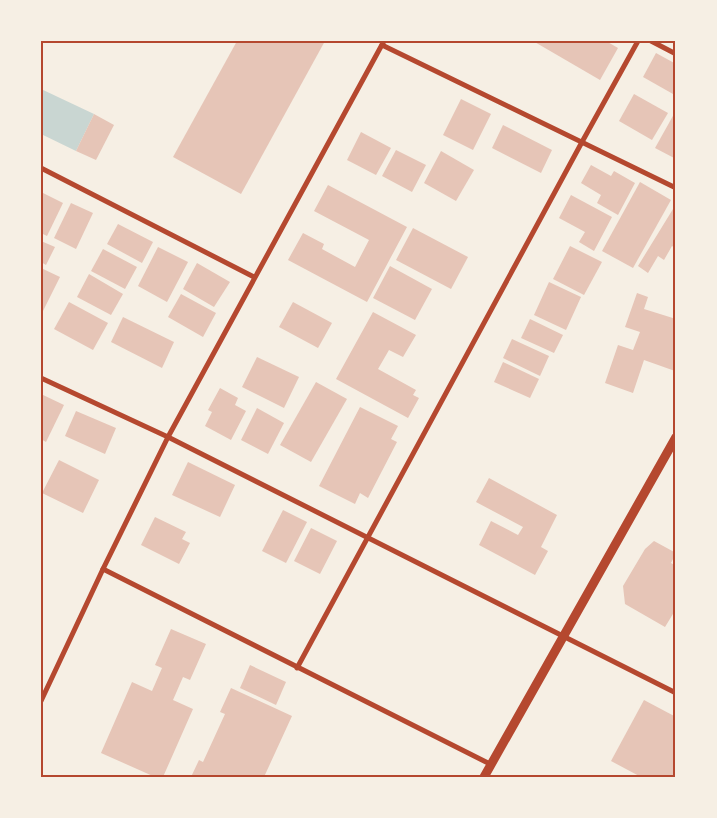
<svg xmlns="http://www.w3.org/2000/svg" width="717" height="818" font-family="'Sofia Sans Condensed',sans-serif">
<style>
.water{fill:#c9d6d2}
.building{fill:#e6c5b7}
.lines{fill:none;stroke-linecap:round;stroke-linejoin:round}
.minor{stroke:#b5482f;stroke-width:5}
.tertiary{stroke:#b5482f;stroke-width:9}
.neatline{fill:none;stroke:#b5482f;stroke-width:2}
</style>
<rect width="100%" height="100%" fill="#f6efe4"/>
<path class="water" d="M41 89 94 114 76 151 41 134Z"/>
<g class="building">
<path d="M237 41H325L241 194 173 157Z"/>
<path d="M533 41H606L618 48 600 80Z"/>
<path d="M656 53 676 64V89L673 94 643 77Z"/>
<path d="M634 94 668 113 652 140 619 121Z"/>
<path d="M461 99 491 114 473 150 443 135Z"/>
<path d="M94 114 114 125 96 160 76 151Z"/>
<path d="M674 114 676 115V159L655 148Z"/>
<path d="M503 125 552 150 541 173 492 148Z"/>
<path d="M361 132 391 148 376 175 347 160Z"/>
<path d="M396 150 426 165 412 192 382 176Z"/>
<path d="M441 151 474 170 456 201 424 183Z"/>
<path d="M591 165 611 176 614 171 635 183 618 215 597 203 601 195 581 183Z"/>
<path d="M640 182 671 200 633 268 602 251Z"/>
<path d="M328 185 407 227 367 302 288 260 303 233 324 244 322 249 355 267 369 240 314 211Z"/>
<path d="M41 192 63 203 47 236 41 233Z"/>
<path d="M571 195 612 217 594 251 579 242 585 232 559 218Z"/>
<path d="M71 203 93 213 76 249 54 238Z"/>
<path d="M673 209 676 211V249L672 246 664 260 658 256 648 273 638 266Z"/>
<path d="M118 224 153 242 142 263 107 244Z"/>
<path d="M413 228 468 257 451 289 396 260Z"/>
<path d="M41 241 55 247 46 265 41 262Z"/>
<path d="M570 246 602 262 584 295 553 279Z"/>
<path d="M158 247 188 262 167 302 138 286Z"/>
<path d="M103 249 137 267 125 289 91 271Z"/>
<path d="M197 263 230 282 214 307 183 289Z"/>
<path d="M390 266 432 289 415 320 373 298Z"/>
<path d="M41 268 60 277 41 315Z"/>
<path d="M89 274 123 294 111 315 77 297Z"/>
<path d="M549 282 581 297 566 330 534 315Z"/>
<path d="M637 293 648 297 644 309 676 319V369L675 371 644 360 633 393 605 383 618 345 633 350 640 332 625 327Z"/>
<path d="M181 294 216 313 203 337 168 317Z"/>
<path d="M69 302 108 323 93 350 54 329Z"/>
<path d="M293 302 332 323 318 348 279 327Z"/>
<path d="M373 312 416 335 403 357 389 350 378 369 416 390 413 395 419 398 408 418 336 379Z"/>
<path d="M123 317 174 342 162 368 111 342Z"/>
<path d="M530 319 563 335 554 353 521 338Z"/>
<path d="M512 339 549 356 540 376 503 358Z"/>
<path d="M257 357 299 377 284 408 242 387Z"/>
<path d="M503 362 539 379 530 398 494 382Z"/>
<path d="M316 382 347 399 311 462 280 445Z"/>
<path d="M220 388 238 398 235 405 246 411 231 440 205 426 212 412 208 410Z"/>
<path d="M41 394 64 405 46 442 41 439Z"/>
<path d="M360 407 398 426 391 439 397 442 368 498 360 493 355 504 319 486Z"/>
<path d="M257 408 284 423 268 454 241 440Z"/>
<path d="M76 411 116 428 105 454 65 436Z"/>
<path d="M59 460 99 480 83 513 42 493Z"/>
<path d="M188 462 235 485 220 517 172 495Z"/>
<path d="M489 478 557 515 541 547 548 551 535 575 479 545 491 521 518 535 523 527 476 502Z"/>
<path d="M283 510 307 522 286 563 262 551Z"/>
<path d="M155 517 186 532 182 539 190 543 179 564 141 545Z"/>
<path d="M311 528 337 541 320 574 294 561Z"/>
<path d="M654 541 676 553 671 563 676 566V609L665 627 625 604 623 586 645 549Z"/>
<path d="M171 629 206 644 190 680 183 677 173 700 193 709 163 777H155L101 753 132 682 152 691 162 668 155 665Z"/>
<path d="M250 665 286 682 276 705 240 688Z"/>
<path d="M231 688 292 716 264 777H191L199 760 203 762 225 714 220 712Z"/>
<path d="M644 700 676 717V777H641L611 761Z"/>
</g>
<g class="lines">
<g class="minor">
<path d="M651 41 676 54"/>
<path d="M382 45 676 188"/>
<path d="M41 168 254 277"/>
<path d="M41 378 168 437 676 693"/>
<path d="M103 569 490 764"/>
<path d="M297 668 582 142 638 41"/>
<path d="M41 701 103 569 168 437 384 41"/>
</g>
<path class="tertiary" d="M484 777 676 437"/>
</g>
<rect width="717" height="818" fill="none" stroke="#f6efe4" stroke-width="85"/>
<rect x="42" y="42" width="632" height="734" class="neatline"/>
</svg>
